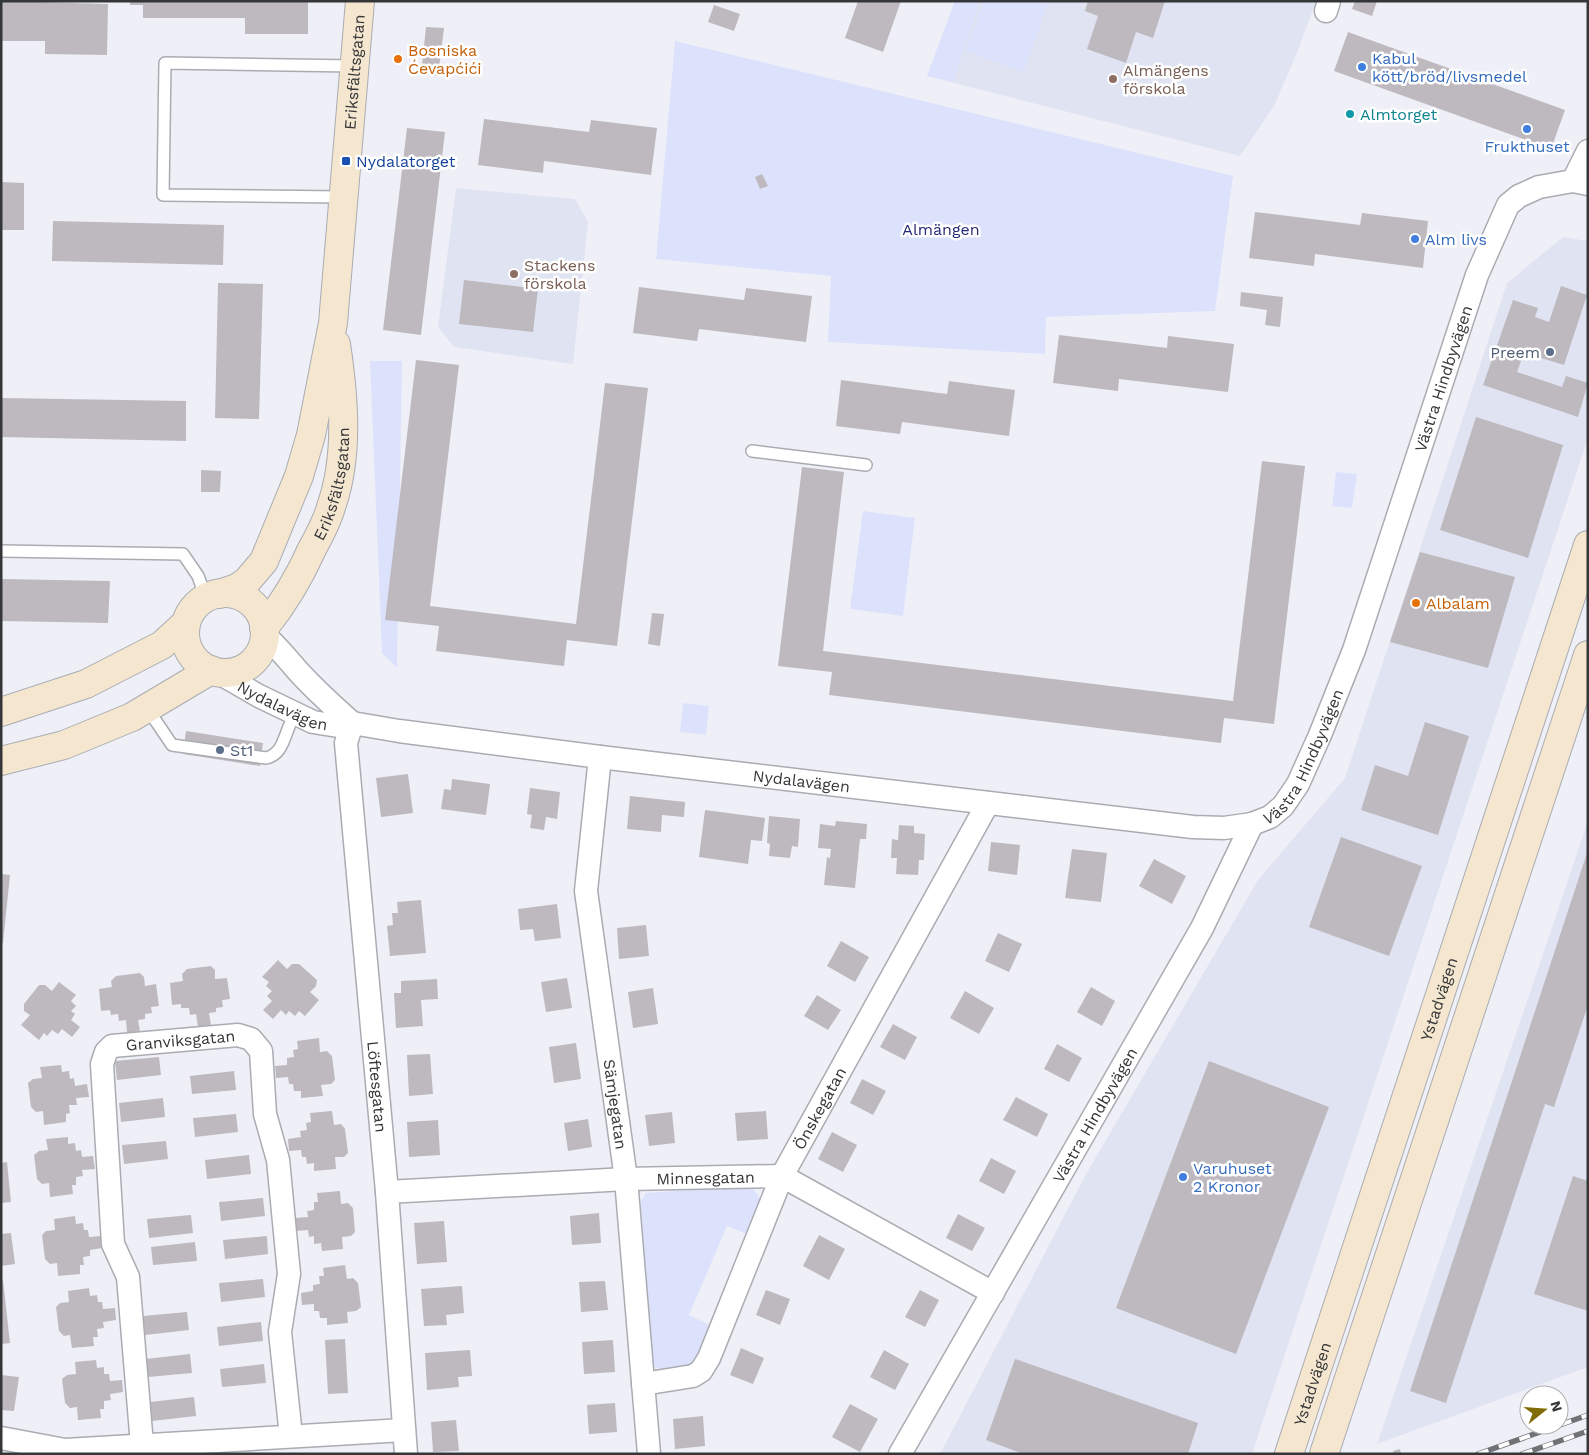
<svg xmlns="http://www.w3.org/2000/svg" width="1589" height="1455" font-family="'Work Sans',sans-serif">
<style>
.built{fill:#e0e3f1}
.green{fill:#dce2fc}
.building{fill:#bdb9bf}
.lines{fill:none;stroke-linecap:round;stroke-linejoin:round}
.lane-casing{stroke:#aaacb2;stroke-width:14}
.street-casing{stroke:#aaacb2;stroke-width:25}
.secondary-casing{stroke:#aaacb2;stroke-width:30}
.lane{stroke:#fff;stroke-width:11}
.street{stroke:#fff;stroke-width:22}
.secondary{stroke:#f4e6cf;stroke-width:28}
.rail-casing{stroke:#717275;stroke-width:5.5}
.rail{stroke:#fff;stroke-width:4;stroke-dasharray:11;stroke-linecap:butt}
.food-dot{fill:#e8710a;stroke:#fff;stroke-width:2}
.shop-dot{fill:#3f7fe0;stroke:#fff;stroke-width:2}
.education-dot{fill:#8d6e63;stroke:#fff;stroke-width:2}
.culture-dot{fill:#0f9aa8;stroke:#fff;stroke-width:2}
.transit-dot{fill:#1a4fb4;stroke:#fff;stroke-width:2}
.service-dot{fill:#5c6f8a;stroke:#fff;stroke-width:2}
.labels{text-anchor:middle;stroke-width:5;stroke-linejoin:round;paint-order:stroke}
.food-label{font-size:16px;fill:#c56008;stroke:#fff;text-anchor:start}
.shop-label{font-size:16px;fill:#366cbe;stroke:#fff;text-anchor:start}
.education-label{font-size:16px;fill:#785e54;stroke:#fff;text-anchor:start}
.street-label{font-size:16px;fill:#353638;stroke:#fff}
.culture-label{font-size:16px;fill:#0d838f;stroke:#fff;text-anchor:start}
.transit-label{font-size:16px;fill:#164399;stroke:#fff;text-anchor:start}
.park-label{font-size:16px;fill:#272a74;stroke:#fff}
.service-label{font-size:16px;fill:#4e5e75;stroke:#fff;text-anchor:end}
</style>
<rect width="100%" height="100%" fill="#eff0f7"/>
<g class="built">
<path d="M955 1H1316L1297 53 1274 106 1240 156 927 76Z"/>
<path d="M456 188 575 199 588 222 573 364 454 347 438 327Z"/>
<path d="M1563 237 1588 241V438L1252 1454H940L1085 1176 1258 880 1345 778 1507 283Z"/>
<path d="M1588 821V1367L1377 1444Z"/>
</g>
<g class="green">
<path d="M955 1H980L953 82 927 76Z"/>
<path d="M984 1H1049L1024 72 966 51Z"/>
<path d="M675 41 1233 176 1215 311 1046 317 1045 354 828 342 831 276 656 259Z"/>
<path d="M370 361H402L397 668 382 653Z"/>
<path d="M1336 472 1357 474 1352 508 1332 506Z"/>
<path d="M863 511 915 518 903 616 850 609Z"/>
<path d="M683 703 709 706 706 735 680 732Z"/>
<path d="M751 1186 762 1201 749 1235 727 1226 689 1315 710 1325 693 1366 667 1372 649 1364 637 1208 646 1193Z"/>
</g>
<g class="building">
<path d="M1 1 108 4 107 55 45 54V41H1Z"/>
<path d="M130 1H308V34H245V18H143V5H130Z"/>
<path d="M858 1H901L883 52 845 38Z"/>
<path d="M1088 1H1165L1153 38 1136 32 1126 63 1087 49 1098 16 1085 11Z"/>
<path d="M1355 1H1377L1372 16 1352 9Z"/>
<path d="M714 5 740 14 734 31 708 22Z"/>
<path d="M426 27 444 28 438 76 421 74Z"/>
<path d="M1348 32 1565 110 1551 149 1334 71Z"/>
<path d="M484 119 589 132 591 120 657 128 651 175 544 161 543 173 478 165Z"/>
<path d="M407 128 445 132 421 335 383 330Z"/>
<path d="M762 174 768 186 760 189 755 177Z"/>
<path d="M1 182 24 183V230H1Z"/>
<path d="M1255 212 1360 225 1362 213 1428 221 1423 268 1315 254 1314 266 1249 258Z"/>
<path d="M53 221 224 225 223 265 52 261Z"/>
<path d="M464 280 538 289 533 332 459 324Z"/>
<path d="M218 283 263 284 259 419 215 418Z"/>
<path d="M1561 286 1587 295 1564 365 1538 357 1539 354 1525 350 1517 372 1562 387 1566 376 1588 383 1578 417 1483 385 1513 300 1538 308 1535 317 1549 322Z"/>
<path d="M639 287 744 300 746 288 812 296 806 342 699 329 697 341 633 333Z"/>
<path d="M1241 292 1283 297 1280 327 1265 325 1267 310 1240 306Z"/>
<path d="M1059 335 1167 348 1168 336 1234 344 1228 392 1119 379 1118 391 1053 383Z"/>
<path d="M416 360 459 365 430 606 576 624 605 383 648 388 617 646 567 640 564 666 436 651 439 626 385 620Z"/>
<path d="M841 380 947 394 949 381 1015 390 1009 436 902 422 900 434 836 426Z"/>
<path d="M1 398 186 401V441L1 437Z"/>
<path d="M1476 417 1563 445 1528 558 1440 530Z"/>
<path d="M1262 461 1305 466 1274 724 1224 718 1221 743 829 695 832 672 778 666 802 467 844 472 823 651 1233 701Z"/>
<path d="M201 470 221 471 220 492H201Z"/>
<path d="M1420 552 1515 577 1488 668 1390 642Z"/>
<path d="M1 579 110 581 108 623 1 621Z"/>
<path d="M652 613 664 614 660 646 648 644Z"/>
<path d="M1425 722 1469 736 1438 835 1361 810 1375 765 1408 776Z"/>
<path d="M186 731 263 743 260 766 183 754Z"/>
<path d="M408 774 413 813 381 817 376 778Z"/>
<path d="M452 779 490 784 486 815 441 809 444 789 451 790Z"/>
<path d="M530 788 560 792 557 819 546 817 544 830 530 828 532 815 527 814Z"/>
<path d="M630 796 685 802 684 817 662 815 661 832 627 829Z"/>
<path d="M705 810 765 818 762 841 751 840 748 864 699 857Z"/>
<path d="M769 816 800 819 798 847 792 846 790 858 769 856 770 844 767 843Z"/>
<path d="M836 821 867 824 866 839H860L855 888 824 885 827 857 830 858 831 849 818 848 820 824 835 826Z"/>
<path d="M899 825 914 826V833L925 834 924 860H919L918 875 896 874 897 858H891L892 839 898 840Z"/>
<path d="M1341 837 1422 866 1389 956 1309 927Z"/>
<path d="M991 842 1020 845 1017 875 988 871Z"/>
<path d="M1072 849 1107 853 1101 902 1065 898Z"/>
<path d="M1588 850V1005L1554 1107 1545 1104 1446 1403 1410 1391Z"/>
<path d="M1154 859 1186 876 1172 904 1139 886Z"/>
<path d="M1 874 10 875 3 943H1Z"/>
<path d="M421 900 426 953 390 956 387 926 393 925 392 913H398L397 902Z"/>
<path d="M557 904 561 938 535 941 533 929 520 930 518 909Z"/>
<path d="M646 925 649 956 619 959 617 928Z"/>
<path d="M998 933 1022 944 1009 972 985 961Z"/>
<path d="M841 941 869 957 855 982 827 966Z"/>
<path d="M278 960 287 969 292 964H299L317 980 316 986 310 992 319 1000 305 1016 299 1011 295 1016 289 1011 286 1015 281 1010 273 1019 263 1010 272 1001 267 996 272 991 266 986 269 982 262 977Z"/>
<path d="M211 966 215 970V979L227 978 230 999 222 1000 223 1007 216 1008V1012L209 1013 211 1025 198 1027 196 1014 190 1015 189 1008H181V1004L172 1005 170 983 183 981 182 974 187 969Z"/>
<path d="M140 973 144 977 145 986 156 984 159 1006 151 1007 152 1013 145 1014V1019L138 1020 140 1031 127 1033 126 1020 119 1021 118 1014 111 1015 110 1010 101 1011 99 989 112 987 111 981 116 976Z"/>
<path d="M567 978 572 1008 546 1012 541 982Z"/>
<path d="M437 979 438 999 421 1000 423 1026 396 1028 394 993H401V981Z"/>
<path d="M59 982 76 995 71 1001 76 1006 71 1011 75 1014 71 1020 80 1027 72 1037 62 1029 58 1034 52 1030 47 1036 44 1033 39 1040 21 1025 30 1015 24 1011V1004L39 985H45L52 991Z"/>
<path d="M1091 987 1115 1001 1102 1026 1077 1012Z"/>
<path d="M653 988 658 1024 633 1028 628 992Z"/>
<path d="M965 991 994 1008 979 1034 950 1018Z"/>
<path d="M817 995 841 1010 828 1030 804 1016Z"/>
<path d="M893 1024 917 1037 905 1060 880 1047Z"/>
<path d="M319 1038 320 1052 327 1051 332 1056 335 1080 331 1084 321 1085 323 1096 301 1098V1091H294L293 1084H289L288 1077 276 1078 275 1066 287 1065V1058L294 1057 293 1050 298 1049 297 1041Z"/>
<path d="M576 1043 581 1079 554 1083 549 1047Z"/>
<path d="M1057 1044 1082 1058 1069 1082 1044 1069Z"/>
<path d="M430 1054 433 1094 409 1096 407 1055Z"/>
<path d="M159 1057 161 1075 117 1080 115 1061Z"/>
<path d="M1209 1061 1329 1107 1236 1354 1116 1308Z"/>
<path d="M61 1065 62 1072 69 1071 70 1079 74 1078 75 1086 87 1084 89 1097 76 1098 77 1105H69L70 1113 66 1114V1122L44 1125 43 1111 36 1112 31 1107 28 1083 33 1079 42 1078 40 1067Z"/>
<path d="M234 1071 236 1090 192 1094 190 1076Z"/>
<path d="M862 1079 886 1091 873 1115 850 1103Z"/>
<path d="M1016 1097 1048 1114 1037 1137 1003 1120Z"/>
<path d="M163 1098 165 1117 121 1122 119 1103Z"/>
<path d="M332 1111 334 1125 341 1124 345 1129 348 1153 344 1157H335L336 1169 314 1171V1163L307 1164 306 1157H302L301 1150 289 1151 288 1139 301 1137 300 1131 307 1130 306 1123 311 1122 310 1113Z"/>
<path d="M766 1111 768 1139 737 1141 735 1113Z"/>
<path d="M672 1112 675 1143 649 1146 645 1115Z"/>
<path d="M236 1114 238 1132 195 1137 193 1118Z"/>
<path d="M588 1119 592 1147 568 1151 564 1123Z"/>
<path d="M438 1120 440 1155 409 1157 407 1122Z"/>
<path d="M832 1132 857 1145 843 1172 818 1159Z"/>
<path d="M68 1137V1144L75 1143 76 1151 81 1150 82 1157 93 1156 95 1169 82 1170 83 1176 76 1177V1185H72L73 1194 50 1197 49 1183 42 1184 37 1179 34 1155 39 1151 48 1150 46 1139Z"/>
<path d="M166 1141 168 1159 124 1164 122 1145Z"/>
<path d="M249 1155 251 1174 207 1179 205 1160Z"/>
<path d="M991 1158 1016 1171 1004 1194 979 1181Z"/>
<path d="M7 1162 11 1202 1 1203V1163Z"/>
<path d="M1573 1176 1588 1181V1311L1534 1294Z"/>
<path d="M340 1191 341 1204 348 1203 353 1208 355 1232 351 1236 342 1237 343 1249 322 1251 321 1243 314 1244V1236L309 1237 308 1230 296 1231 295 1218 308 1217 307 1211 314 1210V1202H318L317 1193Z"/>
<path d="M263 1198 265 1216 221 1221 219 1202Z"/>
<path d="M599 1213 601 1243 572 1245 570 1216Z"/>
<path d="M958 1214 985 1228 972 1251 946 1238Z"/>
<path d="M191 1215 193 1233 149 1238 147 1219Z"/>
<path d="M75 1216 76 1224 83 1223 84 1230H88L89 1237 101 1236 102 1248 90 1250V1256L83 1257 84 1265H80V1274L58 1276 57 1263 50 1264 45 1259 42 1235 46 1231 55 1230 54 1219Z"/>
<path d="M444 1221 447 1262 417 1264 414 1223Z"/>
<path d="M11 1233 15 1264 1 1266V1234Z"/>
<path d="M819 1235 845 1249 829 1280 803 1266Z"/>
<path d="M267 1236 268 1254 225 1259 223 1240Z"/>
<path d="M195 1242 197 1261 153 1265 151 1247Z"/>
<path d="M345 1265 347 1279 353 1278 358 1283 361 1307 356 1311 347 1312 348 1323 327 1325V1318H320L319 1311H314V1304L302 1305 301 1293 313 1291V1285L320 1284 319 1276H324L323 1268Z"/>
<path d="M263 1279 265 1297 221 1302 219 1283Z"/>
<path d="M3 1280 10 1343 1 1344V1281Z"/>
<path d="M605 1281 608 1310 581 1312 579 1282Z"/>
<path d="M462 1286 464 1313 446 1315 447 1325 424 1326 421 1289Z"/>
<path d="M89 1288 90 1296 97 1295 98 1302H102L103 1309 115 1308 116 1320 103 1322 104 1328 97 1329 98 1337H93L94 1346 72 1348 70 1335 64 1336 59 1331 56 1307 60 1303 69 1302 68 1291Z"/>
<path d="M766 1290 790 1299 780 1325 756 1315Z"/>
<path d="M920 1290 939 1300 925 1327 905 1317Z"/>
<path d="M187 1312 189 1330 145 1335 143 1316Z"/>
<path d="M261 1322 263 1341 219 1346 217 1327Z"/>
<path d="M345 1339 348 1393 328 1394 325 1340Z"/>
<path d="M613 1340 615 1372 584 1374 582 1342Z"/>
<path d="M741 1348 764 1358 753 1384 730 1375Z"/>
<path d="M470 1350 472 1376 458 1377 459 1387 427 1390 425 1353Z"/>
<path d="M884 1350 909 1364 895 1390 870 1377Z"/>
<path d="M190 1354 192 1373 148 1377 146 1359Z"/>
<path d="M1015 1359 1198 1423 1188 1454H1023L986 1440Z"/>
<path d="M96 1360 97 1368 104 1367V1374H109L110 1381 122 1380 123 1392 110 1394 111 1400 104 1401V1409H100L101 1418 78 1420 77 1407 70 1408 65 1403 62 1379 67 1375 76 1374 75 1362Z"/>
<path d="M264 1364 266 1383 222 1387 220 1369Z"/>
<path d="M1 1375 19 1377 14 1411 1 1410Z"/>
<path d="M194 1397 196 1416 152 1421 150 1402Z"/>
<path d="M615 1403 617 1432 589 1434 587 1405Z"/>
<path d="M850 1404 878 1419 860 1452 832 1437Z"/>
<path d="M703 1416 705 1446 675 1449 673 1419Z"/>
<path d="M456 1420 459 1451 433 1452 431 1422Z"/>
<path d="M1400 1449 1401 1454H1394L1393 1451Z"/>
</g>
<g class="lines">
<defs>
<g id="lane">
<path d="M342 197 163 195 165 63 354 66"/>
<path d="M752 451 866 465"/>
<path d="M1 551 183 554 198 576 206 598"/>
<path d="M147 708 172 745 266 758C286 754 284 728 296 714"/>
</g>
<g id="street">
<path d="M1326 11 1329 1"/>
<path d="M1573 181 1588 151"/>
<path d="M264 635C275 644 282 653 291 663 309 685 331 704 352 723"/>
<path id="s1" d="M219 673 259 696 313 722 338 726 352 723 399 731 600 757 1193 827 1224 828 1252 824"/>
<path id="s2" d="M352 723 346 743 387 1192 406 1454"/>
<path id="s3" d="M600 757 586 891 626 1179 649 1454"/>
<path id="s4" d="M387 1192 626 1179 782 1176 993 1293"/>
<path id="s5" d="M643 1384 693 1376 701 1371 709 1358 782 1176 988 803"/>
<path d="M1 1438 65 1450 404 1430"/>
<path id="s6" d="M142 1445 128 1277 113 1244 102 1064 106 1052 112 1046 238 1035 251 1039 261 1051 265 1114 278 1160 289 1274 280 1332 291 1436"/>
<path id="s7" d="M900 1454 1202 928 1252 824 1270 817 1283 806 1298 784 1320 735 1354 650 1477 275 1508 205 1519 196 1539 187 1573 181 1588 184"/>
</g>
<g id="secondary">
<circle cx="225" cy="633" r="40"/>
<path id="s8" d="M219 594 237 588 247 581 264 561 299 476 311 435 333 323 360 1"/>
<path id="s9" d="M264 628C284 603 299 578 312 549 319 536 327 522 331 507 349 456 344 397 336 344"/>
<path d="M1 712 86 684 162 645 186 623"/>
<path d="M1 761 64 745 132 717 211 670"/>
<path id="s10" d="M1289 1454 1588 545"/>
<path d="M1324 1454 1588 655"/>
</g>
</defs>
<use href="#lane" class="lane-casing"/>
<use href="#street" class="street-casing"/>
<use href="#secondary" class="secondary-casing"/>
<use href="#lane" class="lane"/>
<use href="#street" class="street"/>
<use href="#secondary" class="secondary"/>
<defs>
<g id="rail">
<path d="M1478 1454 1588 1415"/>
<path d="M1522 1454 1588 1431"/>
</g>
</defs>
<use href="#rail" class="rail-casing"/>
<use href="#rail" class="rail"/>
</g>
<g class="food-dot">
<circle cx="398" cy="59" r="5"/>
<circle cx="1416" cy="603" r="5"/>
</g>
<g class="shop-dot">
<circle cx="1362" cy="67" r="5"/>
<circle cx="1527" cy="129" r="5"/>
<circle cx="1415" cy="239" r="5"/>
<circle cx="1183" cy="1177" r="5"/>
</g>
<g class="education-dot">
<circle cx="1113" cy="79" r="5"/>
<circle cx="514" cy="274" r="5"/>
</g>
<circle class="culture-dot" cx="1350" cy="114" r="5"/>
<rect class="transit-dot" x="341" y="156" width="10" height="10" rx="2.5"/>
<g class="service-dot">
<circle cx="1550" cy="352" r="5"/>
<circle cx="220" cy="750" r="5"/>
</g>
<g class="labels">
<g class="food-label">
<text x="408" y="56">Bosniska<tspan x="408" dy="18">Ćevapćići</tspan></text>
<text x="1426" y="609">Albalam</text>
</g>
<g class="shop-label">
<text x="1372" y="64">Kabul<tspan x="1372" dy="18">kött/bröd/livsmedel</tspan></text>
<text x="1527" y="152" text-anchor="middle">Frukthuset</text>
<text x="1425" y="245">Alm livs</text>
<text x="1193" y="1174">Varuhuset<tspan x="1193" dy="18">2 Kronor</tspan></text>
</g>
<g class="education-label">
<text x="1123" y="76">Almängens<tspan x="1123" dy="18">förskola</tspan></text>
<text x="524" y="271">Stackens<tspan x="524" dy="18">förskola</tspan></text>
</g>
<g class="street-label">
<text dy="6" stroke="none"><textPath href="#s8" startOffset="558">Eriksfältsgatan</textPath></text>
<text dy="6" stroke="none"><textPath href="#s7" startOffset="1216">Västra Hindbyvägen</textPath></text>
<text dy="6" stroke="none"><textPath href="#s9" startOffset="162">Eriksfältsgatan</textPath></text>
<text dy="6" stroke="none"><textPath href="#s1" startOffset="72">Nydalavägen</textPath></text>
<text dy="6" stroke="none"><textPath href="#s7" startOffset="811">Västra Hindbyvägen</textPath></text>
<text dy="6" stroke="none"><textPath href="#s1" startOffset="599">Nydalavägen</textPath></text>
<text dy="6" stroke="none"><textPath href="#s10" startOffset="479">Ystadvägen</textPath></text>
<text dy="6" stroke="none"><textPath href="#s6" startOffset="475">Granviksgatan</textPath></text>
<text dy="6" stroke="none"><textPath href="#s2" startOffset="366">Löftesgatan</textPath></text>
<text dy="6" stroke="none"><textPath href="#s3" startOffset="350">Sämjegatan</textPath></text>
<text dy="6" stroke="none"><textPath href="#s5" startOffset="349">Önskegatan</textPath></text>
<text dy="6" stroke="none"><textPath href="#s7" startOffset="391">Västra Hindbyvägen</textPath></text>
<text dy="6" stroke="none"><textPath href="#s4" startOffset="319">Minnesgatan</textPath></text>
<text dy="6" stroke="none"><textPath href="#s10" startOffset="74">Ystadvägen</textPath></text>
</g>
<g class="culture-label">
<text x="1360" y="120">Almtorget</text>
</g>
<g class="transit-label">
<text x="356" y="167">Nydalatorget</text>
</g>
<g class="park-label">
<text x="941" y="235">Almängen</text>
</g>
<g class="service-label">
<text x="1540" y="358">Preem</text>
<text x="230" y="756" text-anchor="start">St1</text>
</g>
</g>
<rect width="1589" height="1455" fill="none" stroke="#353638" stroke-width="5"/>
<g transform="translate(1544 1410) rotate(73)"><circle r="24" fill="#ffffff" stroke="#aeafaf"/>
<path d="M0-4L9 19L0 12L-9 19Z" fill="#7f6c07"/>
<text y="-8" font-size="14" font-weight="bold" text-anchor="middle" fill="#353638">N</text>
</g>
</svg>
